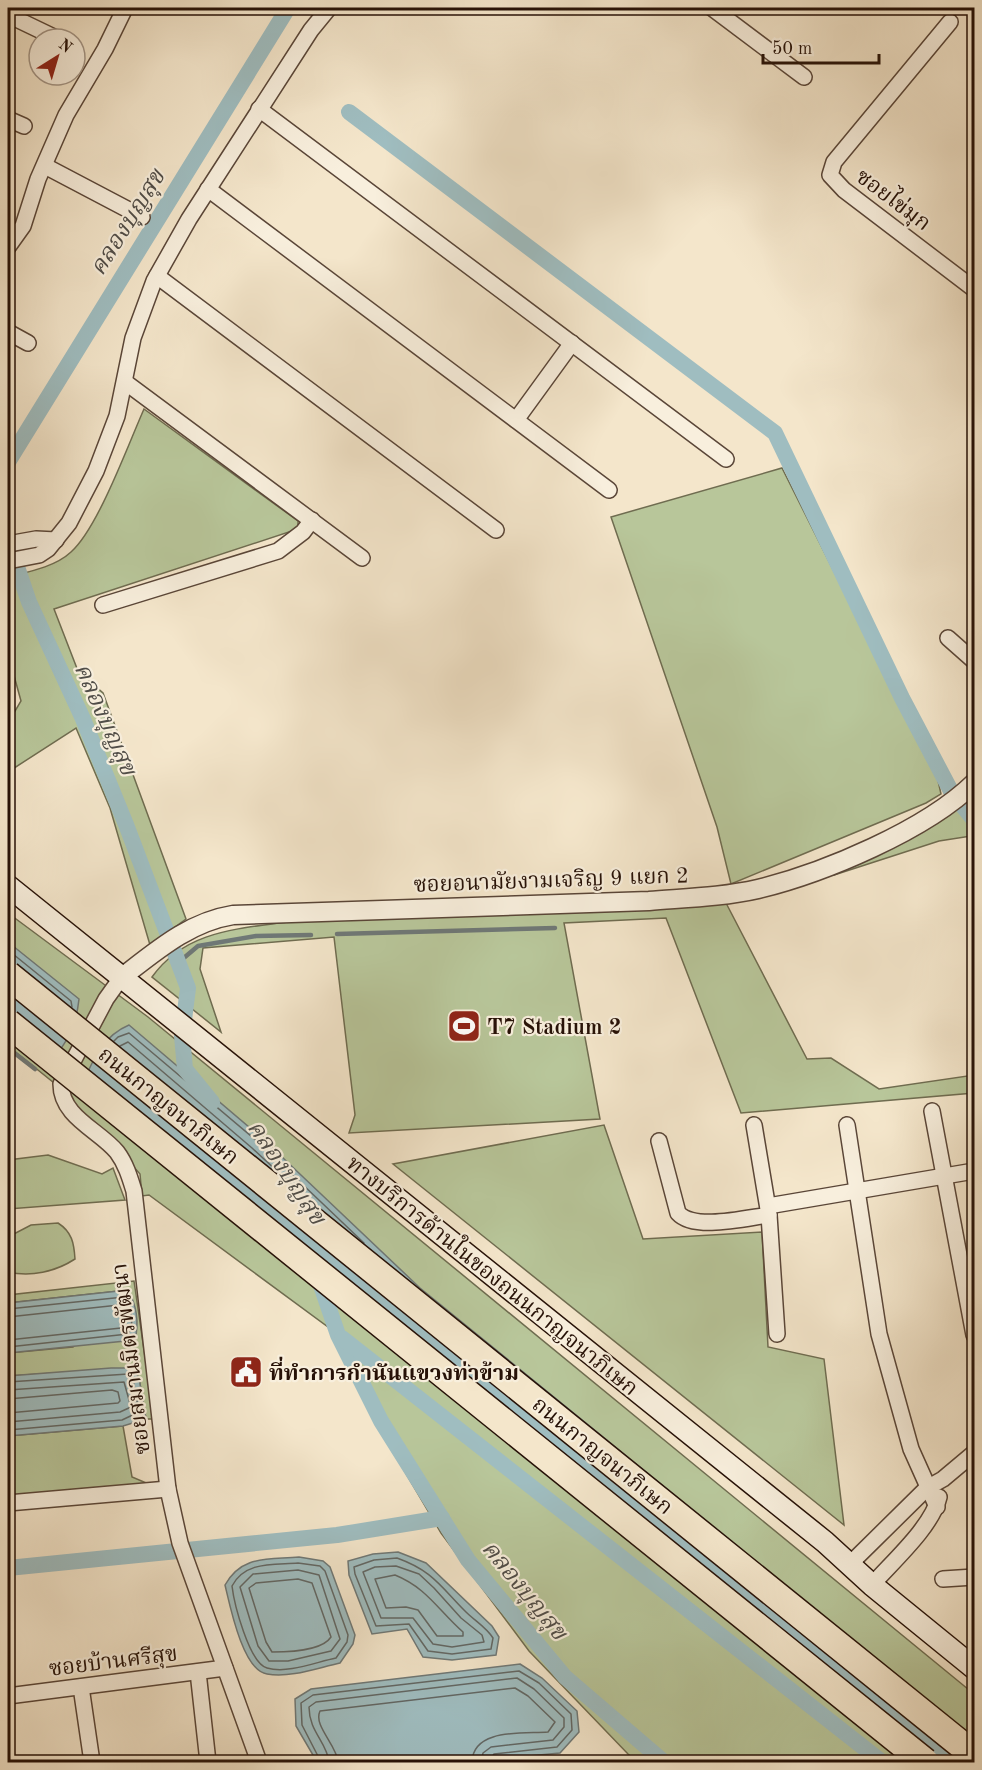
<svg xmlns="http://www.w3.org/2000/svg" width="982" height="1770" font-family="'Old Standard TT','Noto Serif Thai',serif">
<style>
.green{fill:#b8c69a;stroke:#6f6c50;stroke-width:1.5}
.water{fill:#9fbdc0;stroke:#6f7876;stroke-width:1.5}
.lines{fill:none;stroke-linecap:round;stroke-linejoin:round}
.shore{stroke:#626764;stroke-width:1.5}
.stream{stroke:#6f7876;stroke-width:4.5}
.canal{stroke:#9fbdc0;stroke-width:16}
.minor-casing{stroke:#5a4638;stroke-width:18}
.tertiary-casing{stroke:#5a4638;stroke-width:21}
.secondary-casing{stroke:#261107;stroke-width:24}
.minor{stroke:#f8efdd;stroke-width:15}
.tertiary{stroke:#f8efdd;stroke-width:18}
.secondary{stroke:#f8efdd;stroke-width:21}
.motorway-bridge-casing{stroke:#261107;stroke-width:30;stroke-linecap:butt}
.motorway-bridge{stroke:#f4e6cb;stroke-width:27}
.labels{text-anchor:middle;stroke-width:4.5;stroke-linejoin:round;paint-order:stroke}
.street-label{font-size:22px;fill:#261107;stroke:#f8efdd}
.poi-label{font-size:22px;font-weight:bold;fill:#261107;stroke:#f8efdd;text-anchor:start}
.water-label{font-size:24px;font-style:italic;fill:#504d48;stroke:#f8efdd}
</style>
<rect width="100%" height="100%" fill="#f4e6cb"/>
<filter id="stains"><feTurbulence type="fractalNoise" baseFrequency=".00333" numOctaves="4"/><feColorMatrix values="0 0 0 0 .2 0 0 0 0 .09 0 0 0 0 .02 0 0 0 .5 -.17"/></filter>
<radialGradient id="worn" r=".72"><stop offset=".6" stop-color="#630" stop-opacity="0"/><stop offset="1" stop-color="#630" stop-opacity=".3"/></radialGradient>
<g class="green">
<path d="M144 409 298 521V529L54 609 78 671 103 693 186 919 150 945 110 808 76 728 8 772V723L21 701 8 654V577C28 572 55 567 71 552 98 528 128 445 144 409Z"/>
<path d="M782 468 937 776 941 794 926 803 731 884 717 827 611 517Z"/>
<path d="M974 795V838L971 836 939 841 834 875 832 869 943 818Z"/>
<path d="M726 903 807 1059 831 1058 879 1089 974 1075V1093L741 1113 666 918 564 923 600 1119 349 1133 355 1115 334 937 203 948 200 969 221 1032 152 977C185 931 236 929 287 922Z"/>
<path d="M8 913 148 1017 974 1694V1762H638L628 1754 529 1651 441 1533 375 1421 332 1330 149 1195 142 1196 140 1174 119 1150 81 1116 69 1095 8 1046Z"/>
<path d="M604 1125 643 1239 762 1232 768 1347 824 1359 844 1525 393 1164Z"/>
<path d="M48 1155 102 1174 113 1168 125 1200 8 1209V1160Z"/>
<path d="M58 1223C72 1232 74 1243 75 1259 55 1272 31 1277 8 1272V1237L31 1225Z"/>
<path d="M134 1281 154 1419H146L139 1378 133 1368 8 1376V1353L73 1347 128 1290 8 1303V1295Z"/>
<path d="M123 1426 132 1477 151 1485 8 1499V1436Z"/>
</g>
<g class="water">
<path d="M8 942 79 999C76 1027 68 1041 50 1063L8 1036Z"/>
<path d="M129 1025 262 1138 420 1288 974 1739V1762H904L79 1092C91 1065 100 1037 129 1025Z"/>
<path d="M128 1290C137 1306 139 1323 135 1340L8 1353V1303Z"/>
<path d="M111 1368H133L139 1378 146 1419 123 1426 8 1436V1376Z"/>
<path d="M398 1552 426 1563 492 1626 499 1637 496 1655 452 1660 423 1657 407 1629 372 1634 349 1575 348 1561 373 1554Z"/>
<path d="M299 1557 323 1561 330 1567 355 1635 353 1644 340 1663C317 1668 291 1678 267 1674 243 1671 230 1606 225 1585 242 1555 267 1560 299 1557Z"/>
<path d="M520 1664 542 1678 577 1711 579 1732 560 1753 466 1762H317L296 1726 295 1699 311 1689Z"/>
</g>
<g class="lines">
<g class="shore">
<path d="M8 950 71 1001 72 1007"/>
<path d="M114 1041 118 1037 129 1033 258 1142 364 1243"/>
<path d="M120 1046 128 1042 252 1148 292 1185"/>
<path d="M8 1309 124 1297C131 1305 135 1326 128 1334L8 1347"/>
<path d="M8 1317 119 1305 124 1325 121 1328 8 1340"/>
<path d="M8 1382 128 1374 133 1380 139 1412 122 1420 8 1430"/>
<path d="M8 1390 124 1382 131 1407 120 1412 8 1422"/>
<path d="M8 1399 112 1390 118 1392 120 1401 118 1403 8 1413"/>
<path d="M397 1558C433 1571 440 1586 466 1612 475 1621 486 1627 493 1638L491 1649 452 1654 428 1651 409 1624 376 1626 355 1574 354 1567 374 1560Z"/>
<path d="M298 1563 320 1566 325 1571 348 1635 347 1642 336 1658C316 1662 288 1674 267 1668 249 1663 234 1603 232 1586 245 1561 273 1565 298 1563Z"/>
<path d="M396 1566 419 1574 434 1588 461 1618 482 1635 484 1642 452 1647 433 1644 413 1618H381L363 1572 375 1567Z"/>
<path d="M298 1570 319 1575 340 1639 331 1651 288 1661H269L258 1646 240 1587 253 1574Z"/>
<path d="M395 1575C427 1588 438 1610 463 1632V1636H437L418 1610 406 1607 386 1608 375 1579Z"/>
<path d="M298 1579 312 1583 331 1637C322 1651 288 1652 272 1652L266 1642 249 1588 256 1583Z"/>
<path d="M321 1762 302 1725 301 1703 313 1695 519 1671 539 1683 571 1714 572 1730 557 1747 494 1754 489 1762"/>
<path d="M329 1762C327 1742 309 1732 309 1707L316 1702 517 1678 534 1689 564 1718V1727L553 1740 491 1747 483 1753 481 1762"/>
<path d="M338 1762C337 1745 313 1726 320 1711L515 1688 528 1696 555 1722 548 1732C523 1734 473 1728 472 1762"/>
</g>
<g class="stream">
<path d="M337 934 555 928"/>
<path d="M179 962 198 946 256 936 311 935"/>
<path d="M8 1048 35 1069"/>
</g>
<g class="canal">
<path d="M349 112 775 433 902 698 952 793 974 820"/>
<path d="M8 462 288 8"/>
<path d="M10 546 29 602 83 719 127 827 188 988 182 1036 185 1069 212 1102"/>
<path d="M317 1274 338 1335 381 1421 468 1560 565 1677 664 1762"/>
<path d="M342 1338 882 1762"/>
<path d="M8 1568 337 1535 442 1518"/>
</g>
<defs>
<g id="minor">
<path d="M712 8 804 77"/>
<path d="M8 15 58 39"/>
<path d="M950 22 834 162 830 175 844 190 974 289"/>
<path d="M259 109 726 459"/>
<path d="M8 119 24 126"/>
<path d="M45 166 142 217"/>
<path d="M208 189 609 490"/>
<path d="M8 247 23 226 38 179 66 115 105 49 125 8"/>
<path d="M157 276 496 530"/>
<path d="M8 332 28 343"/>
<path d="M125 382 362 558"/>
<path d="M516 420 572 343"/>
<path d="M8 544 36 539 56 540"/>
<path d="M8 561 39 555 48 549 69 523 96 471 117 416 133 338 154 281 189 219 311 30 329 8"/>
<path d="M103 605 278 551 303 532 312 520"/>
<path d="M948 638 974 661"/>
<path d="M121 978 106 999 61 1084C61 1117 99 1130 117 1152 126 1164 130 1178 134 1191L168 1489 180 1543 259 1762"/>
<path d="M932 1111 974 1335"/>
<path d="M754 1125 769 1215 777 1334"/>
<path d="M847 1125 879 1334 911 1449 937 1507"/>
<path d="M659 1141 678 1213C694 1231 746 1218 769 1215"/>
<path d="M768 1206 974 1171"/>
<path d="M8 1503 168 1489"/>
<path d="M851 1563 927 1488 943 1479 974 1453"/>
<path d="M943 1579 974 1577"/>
<path d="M872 1585C892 1562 932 1527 939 1497"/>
<path d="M198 1672 208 1762"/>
<path d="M81 1687 92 1762"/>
<path d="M8 1696 225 1668"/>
</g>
<path id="tertiary" d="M121 978C156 951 189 922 233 915L649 901C685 898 723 897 758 889 824 873 926 830 974 783"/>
<path id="secondary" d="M8 886 825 1542 872 1585 974 1668"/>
</defs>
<use href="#minor" class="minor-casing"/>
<use href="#tertiary" class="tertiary-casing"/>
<use href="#secondary" class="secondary-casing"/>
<use href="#minor" class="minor"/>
<use href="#tertiary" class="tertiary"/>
<use href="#secondary" class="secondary"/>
<defs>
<g id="motorway-bridge">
<path d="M8 975 974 1755"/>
<path d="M8 1023 925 1762"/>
</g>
</defs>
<use href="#motorway-bridge" class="motorway-bridge-casing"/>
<use href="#motorway-bridge" class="motorway-bridge"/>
</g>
<defs>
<symbol id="stadium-square" viewBox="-11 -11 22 22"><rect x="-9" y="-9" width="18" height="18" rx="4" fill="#8f2418" stroke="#f8efdd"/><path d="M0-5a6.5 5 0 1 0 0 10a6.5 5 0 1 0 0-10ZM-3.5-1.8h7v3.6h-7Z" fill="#fff"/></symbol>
<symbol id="civic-square" viewBox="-11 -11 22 22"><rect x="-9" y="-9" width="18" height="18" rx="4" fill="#8f2418" stroke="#f8efdd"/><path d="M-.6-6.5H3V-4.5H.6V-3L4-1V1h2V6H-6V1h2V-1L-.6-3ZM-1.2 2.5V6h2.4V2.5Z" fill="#fff"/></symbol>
</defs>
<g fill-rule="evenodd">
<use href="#stadium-square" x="445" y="1007" width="38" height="38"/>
<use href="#civic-square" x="227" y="1353" width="38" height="38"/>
</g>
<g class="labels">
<g class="street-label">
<text transform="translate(894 199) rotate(37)" y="8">ซอยไข่มุก</text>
<text transform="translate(551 879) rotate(-2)" y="8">ซอยอนามัยงามเจริญ 9 แยก 2</text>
<text transform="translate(169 1105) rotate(39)" y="8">ถนนกาญจนาภิเษก</text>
<text transform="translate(493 1275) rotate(39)" y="8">ทางบริการด้านในของถนนกาญจนาภิเษก</text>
<text transform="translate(130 1359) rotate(-97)" y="8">ซอยสมานมิตรพัฒนา</text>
<text transform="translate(603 1455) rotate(39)" y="8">ถนนกาญจนาภิเษก</text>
<text transform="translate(113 1660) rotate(-7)" y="8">ซอยบ้านศรีสุข</text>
</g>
<g class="poi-label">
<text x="487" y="1034">T7 Stadium 2</text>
<text x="269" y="1380">ที่ทำการกำนันแขวงท่าข้าม</text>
</g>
<g class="water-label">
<text transform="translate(127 222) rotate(-58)" y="8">คลองบุญสุข</text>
<text transform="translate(106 719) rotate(66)" y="8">คลองบุญสุข</text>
<text transform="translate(287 1172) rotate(56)" y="8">คลองบุญสุข</text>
<text transform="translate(525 1590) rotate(51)" y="8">คลองบุญสุข</text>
</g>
</g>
<rect width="982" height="1770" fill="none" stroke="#f4e6cb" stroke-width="30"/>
<rect x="9" y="9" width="964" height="1752" fill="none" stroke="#261107" stroke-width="3"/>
<rect x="15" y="15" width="952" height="1740" fill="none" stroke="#261107" stroke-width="1.5"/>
<g transform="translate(57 57) rotate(37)"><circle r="28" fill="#f8efdd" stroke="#a49687" stroke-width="1.5"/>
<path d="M0-4.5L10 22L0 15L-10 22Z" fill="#8f2418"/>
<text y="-9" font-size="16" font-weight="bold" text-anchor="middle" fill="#261107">N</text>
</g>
<path d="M763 54v9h116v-9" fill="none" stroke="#261107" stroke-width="3"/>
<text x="772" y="54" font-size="18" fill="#261107" stroke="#f8efdd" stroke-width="4.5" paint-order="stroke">50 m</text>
<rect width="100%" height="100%" filter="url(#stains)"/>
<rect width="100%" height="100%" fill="url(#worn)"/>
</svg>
